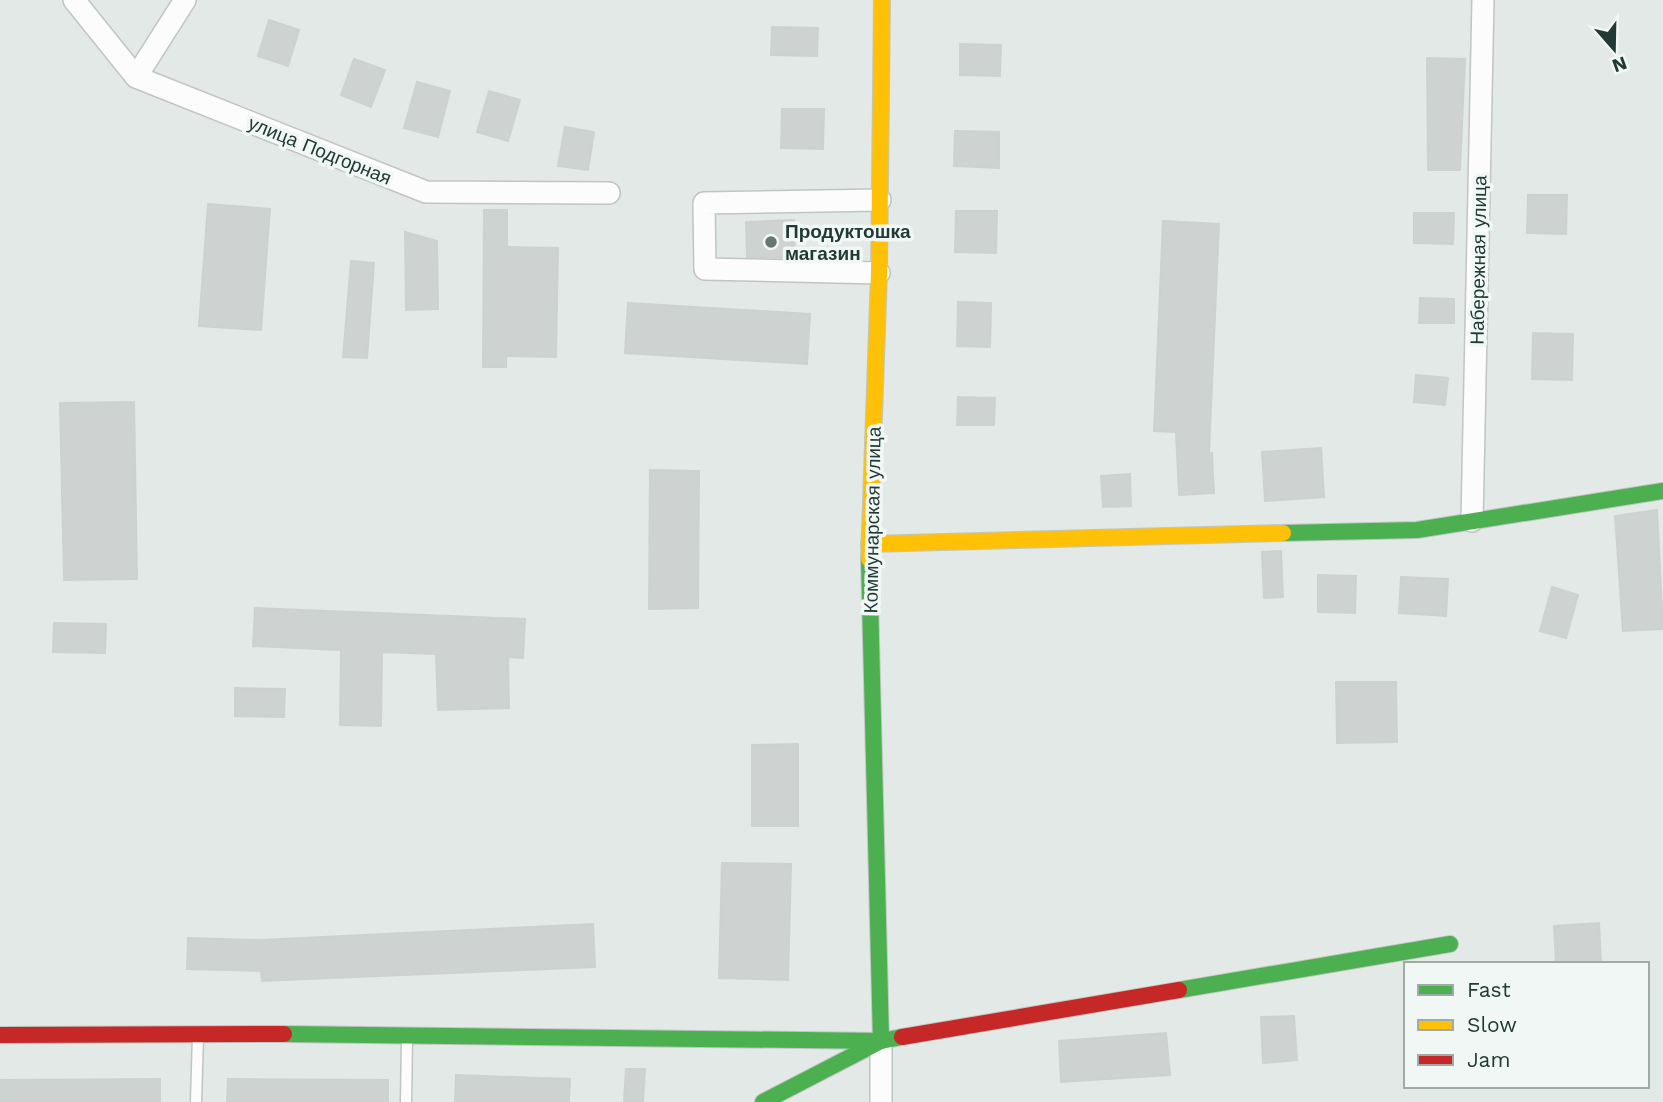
<svg xmlns="http://www.w3.org/2000/svg" width="1663" height="1102" font-family="'Work Sans',sans-serif">
<style>
.building{fill:#ced2d1;stroke:#ccd2cf;stroke-width:2}
.lines{fill:none;stroke-linecap:round;stroke-linejoin:round}
.lane-casing{stroke:#c0c5c3;stroke-width:13}
.street-casing{stroke:#c0c5c3;stroke-width:24}
.fast-casing{stroke:#bfc6c3;stroke-width:18}
.slow-casing{stroke:#bfc6c3;stroke-width:18}
.jam-casing{stroke:#bfc6c3;stroke-width:18}
.lane{stroke:#fbfcfb;stroke-width:10}
.street{stroke:#fbfcfb;stroke-width:21}
.fast{stroke:#4caf50;stroke-width:16}
.slow{stroke:#ffc107;stroke-width:16}
.jam{stroke:#c62828;stroke-width:16}
.poi-dot{fill:#667773;stroke:#f1f7f5;stroke-width:2.5}
.labels{text-anchor:middle;stroke-width:7;stroke-linejoin:round;paint-order:stroke}
.street-label{font-size:19px;fill:#223a35;stroke:#f1f7f5}
.poi-label{font-size:19px;font-weight:bold;fill:#223a35;stroke:#f1f7f5;text-anchor:start}
</style>
<rect width="100%" height="100%" fill="#e3e9e6"/>
<g class="building">
<path d="M269 20 299 30 288 66 258 56Z"/>
<path d="M772 27 818 28 817 56 771 55Z"/>
<path d="M960 44 1001 45 1000 76 960 75Z"/>
<path d="M1427 58 1465 59 1460 170H1428Z"/>
<path d="M354 59 385 70 371 107 341 95Z"/>
<path d="M417 82 450 91 438 137 404 128Z"/>
<path d="M489 91 520 100 508 141 477 132Z"/>
<path d="M782 109H824L823 149 781 148Z"/>
<path d="M565 127 594 132 588 170 558 166Z"/>
<path d="M955 131 999 132V168L954 166Z"/>
<path d="M1528 195H1567L1566 234 1527 233Z"/>
<path d="M208 204 270 209 261 330 199 326Z"/>
<path d="M484 210H507V247L558 248 556 357 506 356V367H483Z"/>
<path d="M956 211H997L996 253 955 252Z"/>
<path d="M1414 213H1454L1453 244 1414 243Z"/>
<path d="M794 220 795 258 747 257 746 222Z"/>
<path d="M1163 221 1219 224 1209 453H1212L1214 493 1179 495 1176 432 1154 431Z"/>
<path d="M405 232 437 241 438 309 406 310Z"/>
<path d="M351 261 374 263 367 358 343 357Z"/>
<path d="M1420 298 1454 299V323H1419Z"/>
<path d="M958 302 991 303 990 347 957 346Z"/>
<path d="M628 303 810 314 807 364 625 353Z"/>
<path d="M1533 333 1573 334 1572 380 1532 379Z"/>
<path d="M1416 375 1448 378 1445 405 1414 402Z"/>
<path d="M958 397 995 398 994 425H957Z"/>
<path d="M134 402 137 579 64 580 60 403Z"/>
<path d="M1321 448 1324 497 1265 501 1262 452Z"/>
<path d="M650 470 699 471 698 608 649 609Z"/>
<path d="M1130 474 1131 506 1103 507 1101 476Z"/>
<path d="M1657 510 1663 629 1623 631 1615 516Z"/>
<path d="M1281 551 1283 597 1264 598 1262 552Z"/>
<path d="M1318 575 1356 576 1355 613 1318 612Z"/>
<path d="M1401 577 1448 579 1446 616 1399 613Z"/>
<path d="M1552 587 1578 595 1566 638 1540 631Z"/>
<path d="M255 608 525 619 523 658 508 657 509 708 438 710 436 654 382 652 381 726 340 725 341 650 253 646Z"/>
<path d="M54 623 106 624 105 653 53 652Z"/>
<path d="M1336 682H1396L1397 742 1337 743Z"/>
<path d="M235 688 285 689 284 717 235 716Z"/>
<path d="M798 744V826H752V745Z"/>
<path d="M722 863 791 864 788 980 719 978Z"/>
<path d="M1599 923 1601 963 1556 964 1554 926Z"/>
<path d="M593 924 595 967 262 981 261 971 187 969 188 938 260 940Z"/>
<path d="M1294 1016 1297 1060 1263 1063 1261 1017Z"/>
<path d="M1166 1033 1170 1075 1061 1082 1059 1041Z"/>
<path d="M626 1069H645L643 1102H624Z"/>
<path d="M456 1075 570 1079 569 1102H455Z"/>
<path d="M160 1079V1102H0V1080Z"/>
<path d="M228 1079 388 1080V1102H227Z"/>
</g>
<g class="lines">
<defs>
<g id="lane">
<path d="M196 1102 198 1036"/>
<path d="M406 1102 407 1038"/>
</g>
<g id="street">
<path d="M74 0 136 77 426 192 609 193"/>
<path d="M136 77 185 0"/>
<path d="M879 273 705 269 704 203 880 200"/>
<path d="M1472 521 1483 0"/>
<path d="M881 1041V1102"/>
</g>
<g id="fast">
<path d="M1283 533 1417 530 1663 491"/>
<path d="M1179 990 1450 944"/>
<path d="M284 1034 881 1041 902 1037"/>
<path d="M763 1102 881 1041 869 559"/>
</g>
<g id="slow">
<path d="M869 544 1283 533"/>
<path d="M869 559 879 273 882 0"/>
</g>
<g id="jam">
<path d="M0 1035 284 1034"/>
<path d="M902 1037 1179 990"/>
</g>
</defs>
<use href="#lane" class="lane-casing"/>
<use href="#street" class="street-casing"/>
<use href="#fast" class="fast-casing"/>
<use href="#slow" class="slow-casing"/>
<use href="#jam" class="jam-casing"/>
<use href="#lane" class="lane"/>
<use href="#street" class="street"/>
<use href="#fast" class="fast"/>
<use href="#slow" class="slow"/>
<use href="#jam" class="jam"/>
</g>
<circle class="poi-dot" cx="771" cy="242" r="7"/>
<g class="labels">
<g class="street-label">
<text transform="translate(320 150) rotate(22)" y="7">улица Подгорная</text>
<text transform="translate(1478 260) rotate(-89)" y="7">Набережная улица</text>
<text transform="translate(872 520) rotate(-89)" y="7">Коммунарская улица</text>
</g>
<g class="poi-label">
<text x="785" y="238">Продуктошка<tspan x="785" dy="22">магазин</tspan></text>
</g>
</g>
<rect x="1404" y="962" width="245" height="126" fill="#f1f7f5" stroke="#9eaba8" stroke-width="2"/>
<rect x="1418" y="985" width="35" height="10" fill="#4caf50" stroke="#9eaba8" stroke-width="2"/>
<text x="1467" y="997" font-size="21" fill="#223a35">Fast</text>
<rect x="1418" y="1020" width="35" height="10" fill="#ffc107" stroke="#9eaba8" stroke-width="2"/>
<text x="1467" y="1032" font-size="21" fill="#223a35">Slow</text>
<rect x="1418" y="1055" width="35" height="10" fill="#c62828" stroke="#9eaba8" stroke-width="2"/>
<text x="1467" y="1067" font-size="21" fill="#223a35">Jam</text>
<g transform="translate(1614 49) rotate(160)" stroke="#f1f7f5" stroke-width="5" paint-order="stroke">
<path d="M0-5L12 26L0 18L-12 26Z" fill="#223a35"/>
<text y="-10" font-size="19" font-weight="bold" text-anchor="middle" fill="#223a35">N</text>
</g>
</svg>
